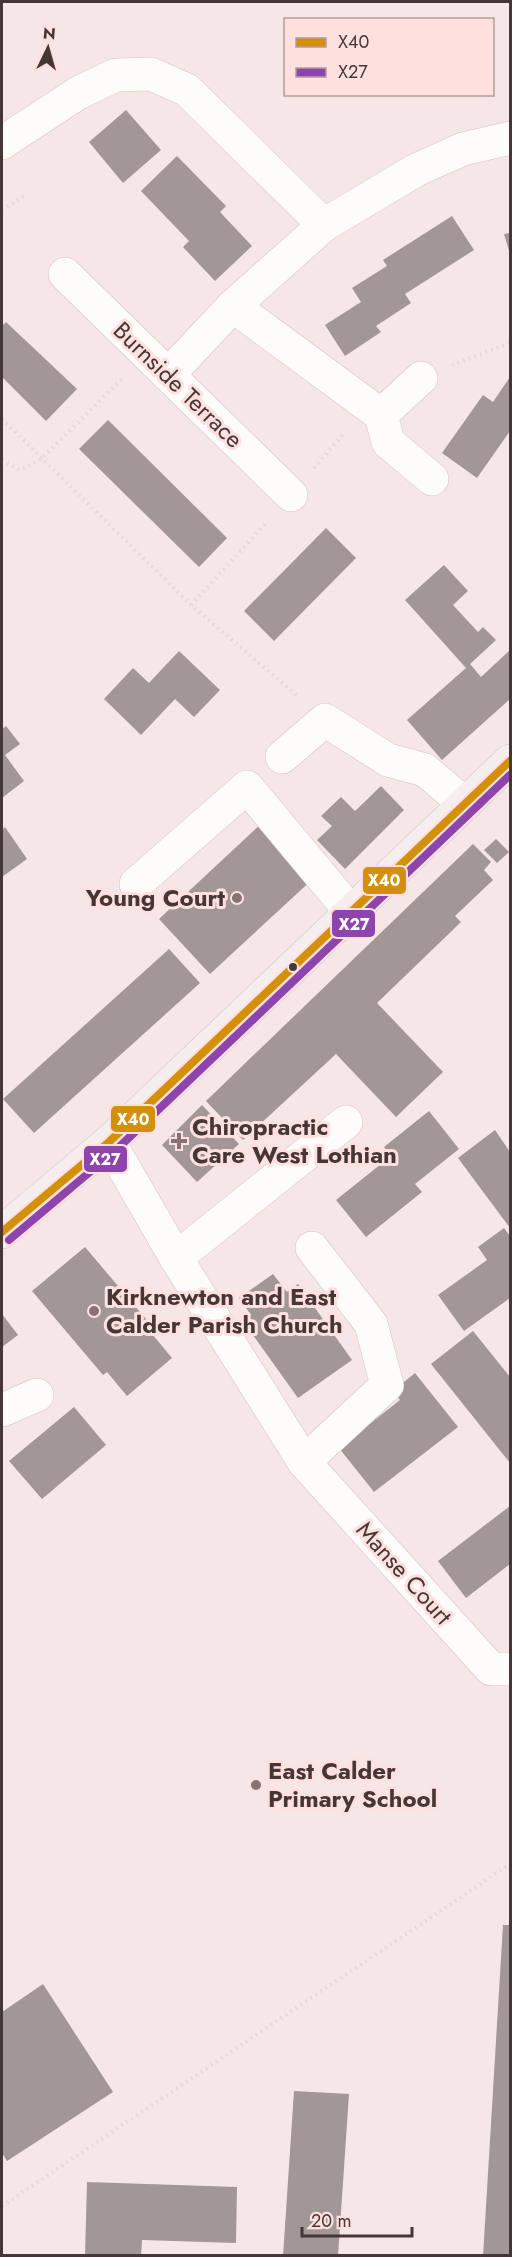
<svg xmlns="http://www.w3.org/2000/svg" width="512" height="2257" font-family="Jost,sans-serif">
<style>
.building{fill:#a39696}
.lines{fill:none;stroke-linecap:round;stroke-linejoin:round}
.minor-casing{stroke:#d2c3c3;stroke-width:34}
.major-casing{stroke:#ccc3c3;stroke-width:34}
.path{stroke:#ded9d9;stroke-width:4;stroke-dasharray:1.5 4.5;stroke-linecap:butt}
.minor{stroke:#fefbfb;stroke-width:33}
.major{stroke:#f6eeee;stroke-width:33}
.bus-1-casing{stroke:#fee0df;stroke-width:12}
.bus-2-casing{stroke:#fee0df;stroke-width:12}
.bus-1{stroke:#d4900b;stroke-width:8}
.bus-2{stroke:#8e44ad;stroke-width:8}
.poi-dot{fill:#847474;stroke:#fee0df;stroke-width:2}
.bus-dot{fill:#463737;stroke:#fee0df;stroke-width:2}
.labels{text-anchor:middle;stroke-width:6;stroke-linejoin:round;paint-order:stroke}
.street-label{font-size:24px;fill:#463737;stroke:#fee0df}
.poi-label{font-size:24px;font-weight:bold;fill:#463737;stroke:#fee0df;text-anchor:start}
.line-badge{stroke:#fee0df;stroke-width:2}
.badge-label{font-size:16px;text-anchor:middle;font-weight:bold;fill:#fff}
</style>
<rect width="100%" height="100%" fill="#f7e6e6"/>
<g class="building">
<path d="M126 110 161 150 123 183 89 142Z"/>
<path d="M177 156 226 206 220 212 252 246 215 281 183 247 189 241 141 191Z"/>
<path d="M452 216 474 250 405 294 411 303 376 326 381 332 345 356 325 325 361 302 352 288 387 266 383 260Z"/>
<path d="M510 233V254L504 234Z"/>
<path d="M6 322 77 389 46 421 2 377V326Z"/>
<path d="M510 377V431L477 478 442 453 483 395 493 402Z"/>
<path d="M108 420 227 538 199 567 79 449Z"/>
<path d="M326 528 356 558 274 641 244 611Z"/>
<path d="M444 565 468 591 453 605 478 632 483 627 496 640 470 664 481 677 510 650V699L442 760 407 720 466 668 405 600Z"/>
<path d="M179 651 220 690 194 717 175 699 141 735 104 699 133 668 149 683Z"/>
<path d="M6 726 20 744 5 755 24 781 2 798V729Z"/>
<path d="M381 786 404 810 345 869 317 840 332 826 321 816 341 797 355 811Z"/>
<path d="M263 822 315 877 210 974 159 919Z"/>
<path d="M5 827 27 859 2 877V830Z"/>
<path d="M496 839 509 852 497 863 484 850Z"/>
<path d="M473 844 491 862 484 870 493 880 455 916 461 922 377 1003 443 1072 396 1117 336 1054 243 1140 206 1101Z"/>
<path d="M169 949 200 983 34 1133 3 1099Z"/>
<path d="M202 1105 239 1144 197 1182 162 1145Z"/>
<path d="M429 1111 459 1149 415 1184 422 1192 366 1237 336 1200 391 1156 384 1147Z"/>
<path d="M495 1130 510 1152V1228L458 1158Z"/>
<path d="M504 1228 510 1236V1298L464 1331 438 1295 487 1260 478 1247Z"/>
<path d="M85 1247 156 1331 152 1334 172 1358 127 1396 107 1372 103 1375 32 1291Z"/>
<path d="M273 1274 287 1292 298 1284 352 1360 298 1398 243 1321 251 1315 239 1298Z"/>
<path d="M2 1314 18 1335 2 1347Z"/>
<path d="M473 1331 510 1377V1463L431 1364Z"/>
<path d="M415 1373 458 1427 374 1492 339 1448 400 1400 393 1391Z"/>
<path d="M74 1407 106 1445 42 1499 9 1461Z"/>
<path d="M510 1506V1564L466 1598 438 1561Z"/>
<path d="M503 1925H510V2256H483Z"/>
<path d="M43 1984 113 2092 7 2161 2 2153V2012Z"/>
<path d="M294 2091 349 2094 338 2256H283Z"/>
<path d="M87 2182 237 2187 236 2243 142 2240 141 2256H85Z"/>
</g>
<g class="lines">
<defs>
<g id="minor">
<path d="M2 143 78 93 116 75 151 74 187 90 324 225"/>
<path d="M65 274 291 495"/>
<path d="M233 306 381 415 388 442 432 479"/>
<path d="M168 375 233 306 324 225 416 170 463 149 510 138"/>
<path d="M381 415 421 378"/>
<path d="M282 757 325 720 388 760 425 770 465 804"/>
<path d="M136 884 247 787 351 912"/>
<path d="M109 1142 176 1258 304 1462 491 1669H510"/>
<path d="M176 1258 346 1122"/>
<path d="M2 1410 37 1395"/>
<path d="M304 1462 387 1385 371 1324 312 1248"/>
</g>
<path id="major" d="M2 1232 109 1142 510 761"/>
</defs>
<use href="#minor" class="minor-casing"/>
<use href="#major" class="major-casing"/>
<g class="path">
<path d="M2 210 24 196"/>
<path d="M452 365 510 343"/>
<path d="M2 419 191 605 299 697"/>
<path d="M2 460 20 470 40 460 123 378"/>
<path d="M314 468 344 433"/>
<path d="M191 605 268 521"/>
<path d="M2 2206 510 1864"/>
</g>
<use href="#minor" class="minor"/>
<use href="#major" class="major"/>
<defs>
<path id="bus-1" d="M2 1232 109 1142 510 761"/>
<path id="bus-2" d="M9 1240 116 1150 510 775"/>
</defs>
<use href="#bus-1" class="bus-1-casing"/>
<use href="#bus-2" class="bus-2-casing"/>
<use href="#bus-1" class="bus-1"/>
<use href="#bus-2" class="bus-2"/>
</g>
<g class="poi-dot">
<circle cx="237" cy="898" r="6"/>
<path d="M176 1132h6v6h6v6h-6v6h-6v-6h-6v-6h6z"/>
<circle cx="94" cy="1311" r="6"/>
<circle cx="256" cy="1785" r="6"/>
</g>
<circle class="bus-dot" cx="293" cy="967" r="5"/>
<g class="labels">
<g class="street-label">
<text transform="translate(178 385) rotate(44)" y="8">Burnside Terrace</text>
<text transform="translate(404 1573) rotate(48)" y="8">Manse Court</text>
</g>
<g class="poi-label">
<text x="225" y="906" text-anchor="end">Young Court</text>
<text x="192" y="1135">Chiropractic<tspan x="192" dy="28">Care West Lothian</tspan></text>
<text x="106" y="1305">Kirknewton and East<tspan x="106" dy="28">Calder Parish Church</tspan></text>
<text x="268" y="1779">East Calder<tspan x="268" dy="28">Primary School</tspan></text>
</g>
</g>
<g class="line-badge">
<rect x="362" y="866" width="45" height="29" rx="6" fill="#d4900b"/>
<rect x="331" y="909" width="45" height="29" rx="6" fill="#8e44ad"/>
<rect x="110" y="1105" width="46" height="28" rx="6" fill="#d4900b"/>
<rect x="83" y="1145" width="45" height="28" rx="6" fill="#8e44ad"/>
</g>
<g class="badge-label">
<text x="384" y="886">X40</text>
<text x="354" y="930">X27</text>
<text x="133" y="1125">X40</text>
<text x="105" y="1165">X27</text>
</g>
<rect width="512" height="2257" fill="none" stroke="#463737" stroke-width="6"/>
<rect x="284" y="18" width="210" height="78" fill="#fee0df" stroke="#b49c9c" stroke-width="1.5"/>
<rect x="296" y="38" width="30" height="9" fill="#d4900b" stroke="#b49c9c" stroke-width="1.5"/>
<text x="338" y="48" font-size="18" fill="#463737">X40</text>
<rect x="296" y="68" width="30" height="9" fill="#8e44ad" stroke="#b49c9c" stroke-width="1.5"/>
<text x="338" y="78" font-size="18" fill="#463737">X27</text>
<g transform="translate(48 48) rotate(5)" stroke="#fee0df" stroke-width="4.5" paint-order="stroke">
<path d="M0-4.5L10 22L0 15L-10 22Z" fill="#463737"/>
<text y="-9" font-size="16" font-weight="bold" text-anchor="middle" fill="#463737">N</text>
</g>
<path d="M302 2227v9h110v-9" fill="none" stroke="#463737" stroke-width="3"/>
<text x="311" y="2227" font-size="18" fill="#463737" stroke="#fee0df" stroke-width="4.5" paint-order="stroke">20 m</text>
</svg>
